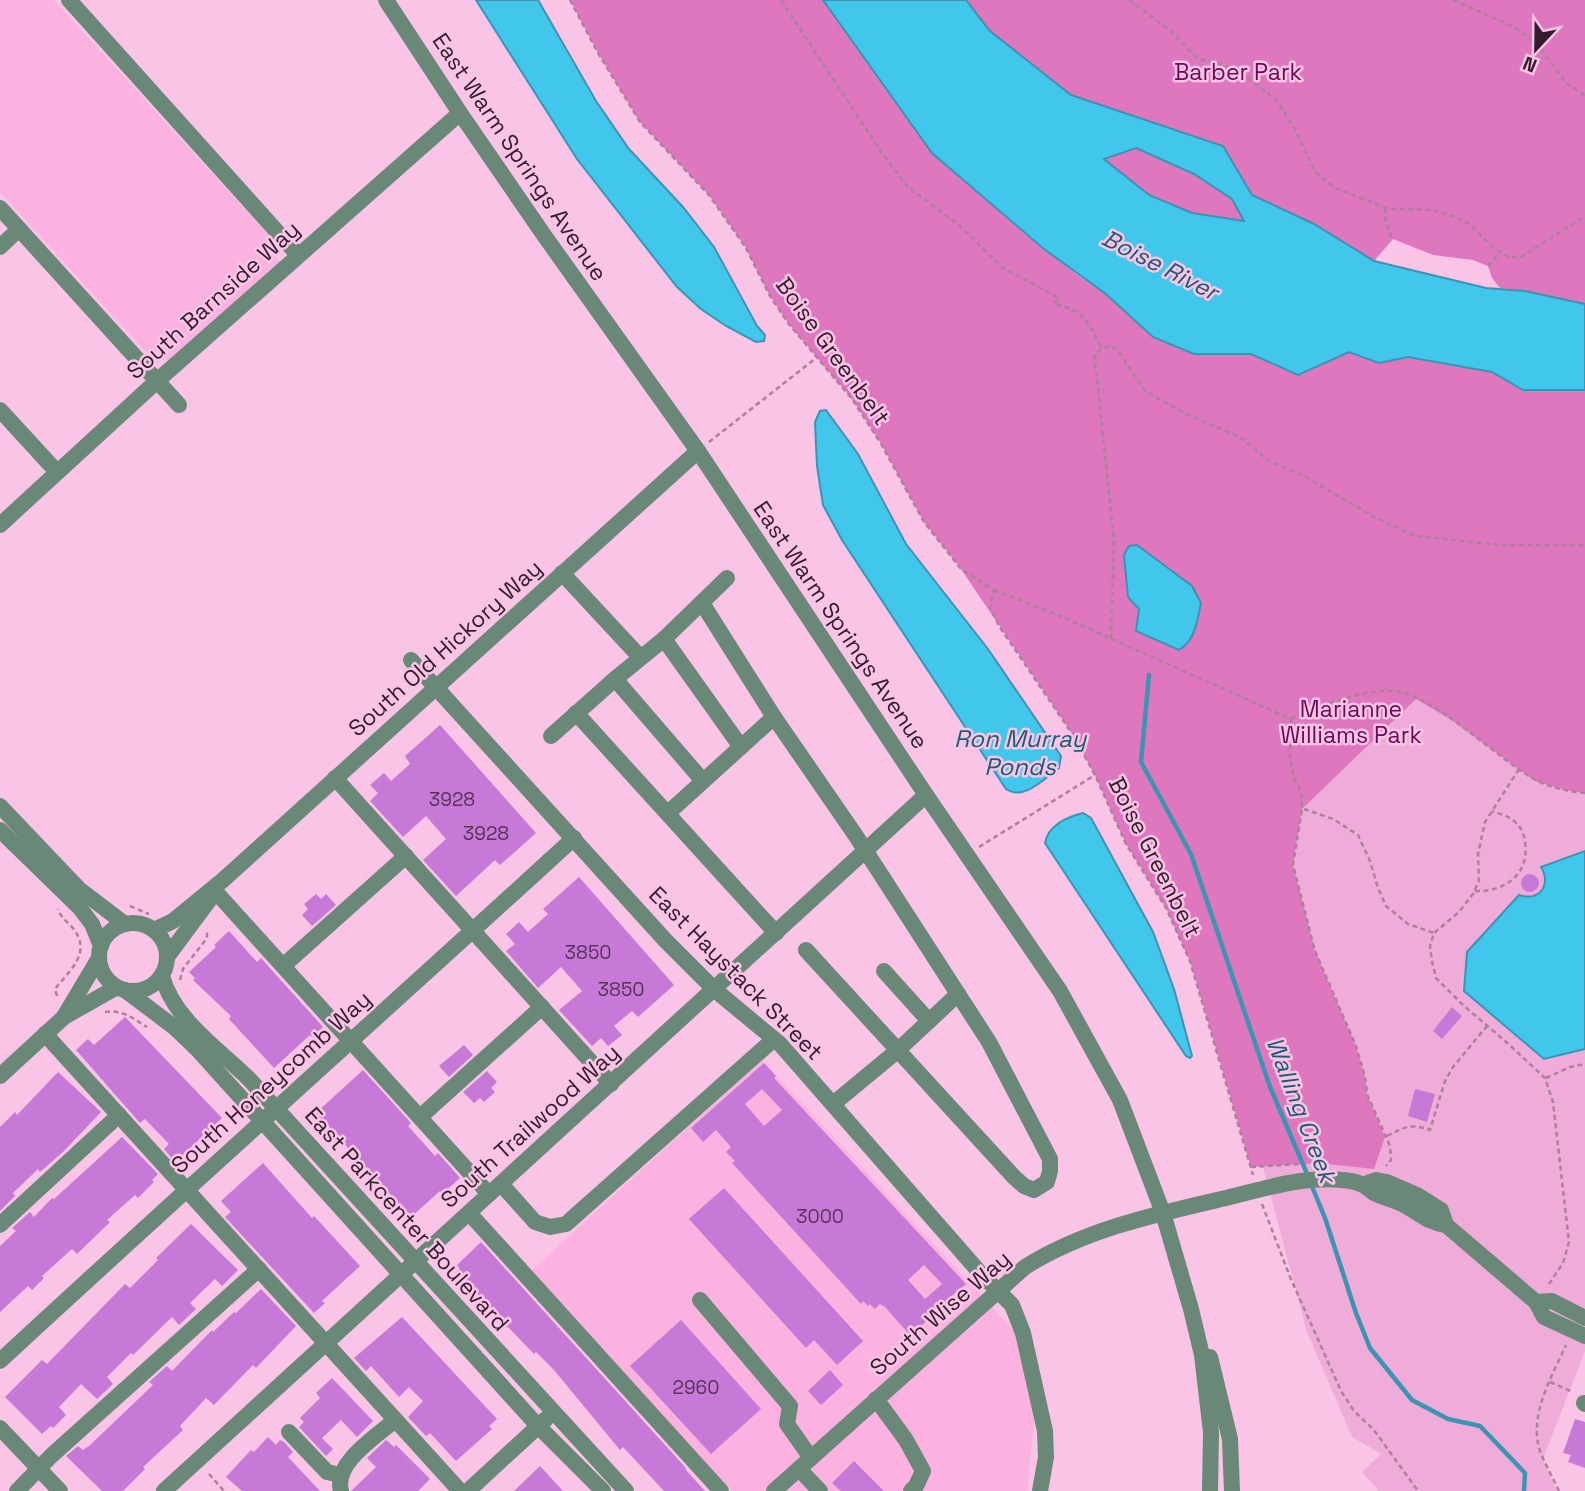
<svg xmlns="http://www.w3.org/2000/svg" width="1585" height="1491" font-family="'Space Grotesk',sans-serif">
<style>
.built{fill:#fbb2e1}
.green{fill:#f0acd8}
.forest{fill:#df77be}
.water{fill:#41c7ec;stroke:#3d94b2;stroke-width:2;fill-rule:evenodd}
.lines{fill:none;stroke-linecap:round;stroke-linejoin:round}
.stream{stroke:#3d94b2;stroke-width:4.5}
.building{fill:#c679d7;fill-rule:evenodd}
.path{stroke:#ab819b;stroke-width:2.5;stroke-dasharray:5 3.5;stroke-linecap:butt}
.minor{stroke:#6a8877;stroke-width:16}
.labels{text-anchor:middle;stroke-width:5;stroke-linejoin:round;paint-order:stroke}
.number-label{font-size:19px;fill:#593357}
.park-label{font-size:23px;fill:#6b0954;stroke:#fac4e6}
.street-label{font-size:23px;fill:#351c2c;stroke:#fac4e6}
.water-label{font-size:24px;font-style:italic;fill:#185f73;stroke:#fac4e6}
</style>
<rect width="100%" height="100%" fill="#fac4e6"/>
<g class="built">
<path d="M0 0H54L282 250 274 256 281 263 170 364 164 357 157 364 0 192Z"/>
<path d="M762 1060 1022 1339 1034 1421 1027 1491H732L531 1271Z"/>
</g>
<path class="green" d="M1236 440 1585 531V1351L1543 1459 1557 1491H1379L1362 1472 1381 1454 1352 1437 1307 1332 1249 1115Z"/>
<g class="forest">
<path d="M570 0H823L989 200 1044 249 1079 276 1194 354H1251L1298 375 1349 352 1379 363 1408 357 1492 372 1523 390H1585V793L1565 790 1535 781 1453 721 1416 699 1302 809 1293 865 1315 951 1356 1046 1365 1077 1367 1094 1385 1137 1374 1169 1318 1163 1251 1167 1190 961 1166 908 1126 844 1095 775 1073 735 961 569 924 522 880 442 852 399 788 323 770 296 746 248 709 195 640 122 598 53Z"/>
<path d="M966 0H1585V304L1525 291 1500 288 1492 278 1488 266 1473 260 1433 255 1393 239 1374 261 1314 224 1252 195 1223 146 1071 95 990 31Z"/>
<path d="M1136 148 1194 174 1232 199 1244 221 1192 213 1149 195 1104 159Z"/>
</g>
<g class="water">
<path d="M476 0H538L596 101 629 149 683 207 714 247 757 326 765 335 764 341 756 342 726 326 701 309 677 287 577 159Z"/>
<path d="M823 0H966L990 31 1071 95 1223 146 1252 195 1314 224 1374 261 1486 288 1525 291 1585 304V390H1523L1492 372 1408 357 1379 363 1349 352 1298 375 1251 354H1194L1153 337 1106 294 1044 249 932 153ZM1136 148 1194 174 1232 199 1244 221 1192 213 1149 195 1104 159Z"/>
<path d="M826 410 858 454 906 544 988 649 1061 756 1059 768C1044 779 1024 801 1006 789L842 540 823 505 817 466 815 422 820 411Z"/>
<path d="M1137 545 1192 586 1201 603C1197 620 1196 640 1179 650L1136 631 1139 609 1128 597 1124 555 1129 546Z"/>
<path d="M1083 813 1091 818 1153 932 1174 989 1192 1056 1190 1058 1186 1056 1045 843C1048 826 1066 817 1083 813Z"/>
<path d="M1585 851V1049L1544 1059 1464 991 1467 952 1519 895C1539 902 1552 885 1541 867Z"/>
</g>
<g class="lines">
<g class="stream">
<path d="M1149 675 1141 762 1191 854 1270 1087 1308 1176"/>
<path d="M1311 1184 1325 1218 1356 1313 1370 1348 1412 1400 1448 1419 1480 1426 1525 1473 1524 1491"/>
</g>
</g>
<g class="building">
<path d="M440 725 536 833 500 865 495 860 456 896 423 860 446 839 426 816 403 837 370 801 378 793 370 785 384 773 391 781 410 764 405 756Z"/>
<circle cx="1530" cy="883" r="9"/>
<path d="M579 877 674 985 638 1017 632 1011 614 1026 622 1035 608 1046 601 1038 592 1046 559 1010 582 991 561 967 538 988 506 951 515 944 506 934 519 922 528 932 548 914 543 909Z"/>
<path d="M316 894 321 899 326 894 336 905 312 926 302 915 308 909 304 904Z"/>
<path d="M229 931 257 962 261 958 323 1027 312 1037 310 1035 274 1068 229 1019 231 1016 193 980 195 978 189 972 216 947 214 945Z"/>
<path d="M1452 1007 1462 1016 1442 1039 1433 1031Z"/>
<path d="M125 1017 222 1118 175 1162 164 1149 169 1144 145 1119 140 1123 76 1050 88 1039 94 1045Z"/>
<path d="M464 1045 473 1055 449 1077 439 1066Z"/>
<path d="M764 1063 776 1076 774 1078 966 1284 930 1314 932 1316 919 1328 917 1326 909 1334 885 1307 880 1304 875 1309 870 1304 868 1306 863 1301 861 1304 732 1163 735 1161 726 1152 731 1147 716 1130 703 1142 691 1128ZM762 1089 782 1110 764 1126 745 1104ZM924 1265 942 1284 925 1299 908 1280Z"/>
<path d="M363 1070 411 1123 408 1126 435 1156 438 1153 460 1178 442 1194 440 1191 411 1217 316 1113Z"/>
<path d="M487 1071 497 1082 491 1088 495 1092 484 1102 480 1098 474 1103 463 1092Z"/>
<path d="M58 1072 101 1112 64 1151 40 1172 38 1169 13 1193 15 1196 0 1211V1127L15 1112 17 1115Z"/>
<path d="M1415 1089 1435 1094 1427 1122 1408 1116Z"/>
<path d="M122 1137 158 1174 152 1180 154 1182 138 1198 135 1195 107 1220 110 1222 77 1254 72 1249 42 1276 44 1278 32 1290 28 1286 0 1312V1246L16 1231 12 1228 30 1212 34 1217 52 1198 54 1199Z"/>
<path d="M263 1163 312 1218 314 1216 360 1266 322 1301 325 1303 314 1313 225 1217 231 1212 221 1201Z"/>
<path d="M724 1188 863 1341 837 1365 814 1340 806 1348 689 1219Z"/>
<path d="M191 1224 238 1270 222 1286 215 1279 190 1303 196 1309 179 1325 172 1317 133 1355 131 1353 107 1377 113 1384 97 1399 81 1384 59 1407 66 1415 53 1428 51 1426 42 1434 5 1397 42 1360 47 1364 125 1284 130 1288 158 1260 156 1258Z"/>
<path d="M481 1242 686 1468 685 1469 705 1491H664L623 1447 620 1450 554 1370 536 1352 534 1354 508 1327 507 1328 465 1280 463 1281 455 1273 460 1269 457 1265Z"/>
<path d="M261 1289 296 1326 256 1368 253 1365 214 1405 206 1398 180 1426 183 1430 143 1467 145 1469 123 1491H102L66 1456 78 1446 83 1450 89 1446 153 1385 149 1382 167 1366 172 1371 212 1330 213 1332 234 1312 236 1313Z"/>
<path d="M402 1317 497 1419 489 1426 492 1429 456 1461 430 1433 426 1436 408 1417 423 1401 409 1387 399 1397 371 1366 366 1371 354 1358Z"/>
<path d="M681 1320 761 1409 711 1454 630 1366Z"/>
<path d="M830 1370 843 1385 821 1405 808 1391Z"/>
<path d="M332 1378 373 1421 357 1437 341 1420 322 1438 333 1449 326 1456 299 1427 304 1422 300 1418 320 1398 316 1393Z"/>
<path d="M1575 1419 1585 1422V1468L1568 1462 1571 1455 1563 1453Z"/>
<path d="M268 1437 276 1445 280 1440 284 1442 293 1452 288 1457 320 1491H242L226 1477 251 1450 254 1452Z"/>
<path d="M386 1440 394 1447 396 1445 430 1479 418 1491H351L376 1467 367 1458Z"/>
<path d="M854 1461 884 1491H841L832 1483Z"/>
<path d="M540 1466 563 1491H514Z"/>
</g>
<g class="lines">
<g class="path">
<path d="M570 0 598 53 640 122 709 195 746 248 770 296 788 323 852 399 880 442 924 522 961 569 994 590 990 607 999 626 1073 735 1095 775 1126 844 1166 908 1190 961 1253 1175"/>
<path d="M781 0 884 156 908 187 960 226 1003 268 1059 298 1054 304C1084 310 1088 322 1101 347"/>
<path d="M1129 0 1171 31 1197 58 1239 70 1277 101 1295 129 1316 173 1335 188 1390 209 1433 210 1453 216 1469 224 1494 248 1508 257H1521L1585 216"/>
<path d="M1453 0 1514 27 1536 42 1566 83 1585 96"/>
<path d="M1385 208 1386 223 1392 239"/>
<path d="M1488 266 1500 252"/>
<path d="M709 442 816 358"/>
<path d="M994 590 1065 618 1291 719"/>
<path d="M1111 639 1114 540 1095 361V354L1102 348 1111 346 1119 352 1145 391 1188 415 1240 437 1269 461 1306 477 1374 517 1415 536 1500 545H1585"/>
<path d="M1291 719 1290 759 1294 778 1301 791 1302 809 1293 865 1315 951 1356 1046 1365 1077 1367 1094 1390 1146 1391 1160 1386 1166"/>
<path d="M1291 719 1301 712C1328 705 1366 688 1394 691 1436 696 1496 758 1534 779 1549 788 1568 791 1585 793"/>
<path d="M1519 769 1485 822 1478 854 1479 881 1473 894 1459 912 1434 933 1430 946 1432 961 1436 978 1464 1006 1504 1040 1545 1078 1553 1102 1569 1242 1563 1263 1547 1287"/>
<path d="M1304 809 1333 819 1358 835 1370 861 1378 888 1386 906 1408 924 1434 933"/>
<path d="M979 847 1095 775"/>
<path d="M1475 891C1504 892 1530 875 1525 842 1524 835 1522 828 1516 823 1510 816 1500 814 1492 811"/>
<path d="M130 906 149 914"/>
<path d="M180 980 183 969 207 938V929"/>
<path d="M57 996 55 989C69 971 91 954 75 931 70 923 61 919 58 909"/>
<path d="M105 1012C122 1009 134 1019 147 1027"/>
<path d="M1546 1078 1570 1067 1585 1064"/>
<path d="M1387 1136C1405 1127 1410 1123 1430 1130L1445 1081 1453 1067 1487 1026"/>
<path d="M1251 1167 1300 1164"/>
<path d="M1262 1204 1290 1277 1341 1391 1354 1411 1374 1430 1418 1491"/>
<path d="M1550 1382 1573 1392"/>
<path d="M209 1474 224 1491"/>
<path d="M1559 1491C1553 1478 1545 1464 1540 1451 1528 1415 1552 1377 1566 1345"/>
</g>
<g class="minor">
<path d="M69 0 298 255"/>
<path d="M386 0 460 113 546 238 698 451 926 795 1060 991 1120 1100 1163 1213 1191 1309 1202 1355 1211 1432 1210 1491"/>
<path d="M0 208 179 405"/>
<path d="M0 247 19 229"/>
<path d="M0 410 57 472"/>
<path d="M0 525 157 381 460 113"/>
<path d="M562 573 640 657"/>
<path d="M727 578 664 639 741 747"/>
<path d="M411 660 665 940 715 990 780 1044 982 1275 1012 1305 1023 1333 1045 1431 1046 1457 1040 1491"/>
<path d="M615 679 664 639"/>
<path d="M576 713 776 933"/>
<path d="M774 717 856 836 989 1042 1050 1159V1171L1047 1182 1034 1190 1024 1186 1014 1177 806 950"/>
<path d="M551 736 615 679 703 781"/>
<path d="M335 778 611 1084"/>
<path d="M0 806 79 889 125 924"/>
<path d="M668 813 774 717 702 603"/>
<path d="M0 830 79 907 92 924 101 946"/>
<path d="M215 891 489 1194"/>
<circle cx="133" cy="957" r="34"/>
<path d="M154 930 173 921 223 880 698 451"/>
<path d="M167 957 210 899"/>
<path d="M283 966 406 856"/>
<path d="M884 971 929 1021"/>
<path d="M162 976C174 1020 219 1049 250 1080L626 1491"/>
<path d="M125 990 174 1027 197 1049 538 1426 603 1491"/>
<path d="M65 1015 99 958"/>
<path d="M45 1034 460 1491"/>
<path d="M0 1076 64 1017 117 987"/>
<path d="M833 1104 897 1051 958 994"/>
<path d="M420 1117 542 1007"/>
<path d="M501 1184 535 1222 550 1227 566 1224 774 1039"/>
<path d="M1365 1184 1376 1180 1387 1182 1417 1195 1441 1210 1446 1225"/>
<path d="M469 1213 721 1491"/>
<path d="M0 1225 119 1115"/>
<path d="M700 1300 790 1406 787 1424 811 1458"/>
<path d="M1536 1302 1552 1301 1585 1318"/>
<path d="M1210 1357 1230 1439 1232 1491"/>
<path d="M0 1361C190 1185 383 1013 574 838"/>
<path d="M876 1399 906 1440 923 1471 916 1486 911 1491"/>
<path d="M1584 1403 1585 1404"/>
<path d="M0 1428 60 1491"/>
<path d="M289 1432 327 1472 340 1475"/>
<path d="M799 1469 820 1491"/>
<path d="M17 1491 51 1456 259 1269"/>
<path d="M164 1491 926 795"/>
<path d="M341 1491C333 1463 377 1436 395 1420"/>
<path d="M468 1491 546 1419"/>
<path d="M774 1491 1025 1267C1086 1229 1157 1214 1226 1198 1267 1188 1309 1174 1351 1181 1362 1183 1366 1187 1374 1193 1383 1198 1395 1200 1404 1205 1421 1214 1426 1222 1446 1225L1536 1302 1544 1317 1585 1336"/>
</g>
</g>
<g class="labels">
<g class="number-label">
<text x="452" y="806">3928</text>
<text x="486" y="840">3928</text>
<text x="588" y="959">3850</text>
<text x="621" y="996">3850</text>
<text x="820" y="1223">3000</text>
<text x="696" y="1394">2960</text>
</g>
<g class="park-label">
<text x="1238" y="80">Barber Park</text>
<text x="1351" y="717">Marianne<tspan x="1351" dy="26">Williams Park</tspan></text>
</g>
<g class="street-label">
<text transform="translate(520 157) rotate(56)" y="8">East Warm Springs Avenue</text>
<text transform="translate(213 300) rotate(-42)" y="8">South Barnside Way</text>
<text transform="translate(833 351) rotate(54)" y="8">Boise Greenbelt</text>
<text transform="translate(841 625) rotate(56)" y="8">East Warm Springs Avenue</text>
<text transform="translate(445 648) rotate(-42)" y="8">South Old Hickory Way</text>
<text transform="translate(1155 857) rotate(63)" y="8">Boise Greenbelt</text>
<text transform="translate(736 973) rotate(45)" y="8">East Haystack Street</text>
<text transform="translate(271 1082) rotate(-42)" y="8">South Honeycomb Way</text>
<text transform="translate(530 1126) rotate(-42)" y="8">South Trailwood Way</text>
<text transform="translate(407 1219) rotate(48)" y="8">East Parkcenter Boulevard</text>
<text transform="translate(940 1313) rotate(-41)" y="8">South Wise Way</text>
</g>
<g class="water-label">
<text transform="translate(1160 265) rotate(27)" y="8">Boise River</text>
<text x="1020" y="747">Ron Murray<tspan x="1020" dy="28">Ponds</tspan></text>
<text transform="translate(1301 1110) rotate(69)" y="8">Walling Creek</text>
</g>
</g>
<g transform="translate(1536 49) rotate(202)" stroke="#fac4e6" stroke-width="5" paint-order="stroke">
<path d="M0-5L12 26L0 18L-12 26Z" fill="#351c2c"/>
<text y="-10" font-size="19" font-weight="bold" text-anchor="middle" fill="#351c2c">N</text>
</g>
</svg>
